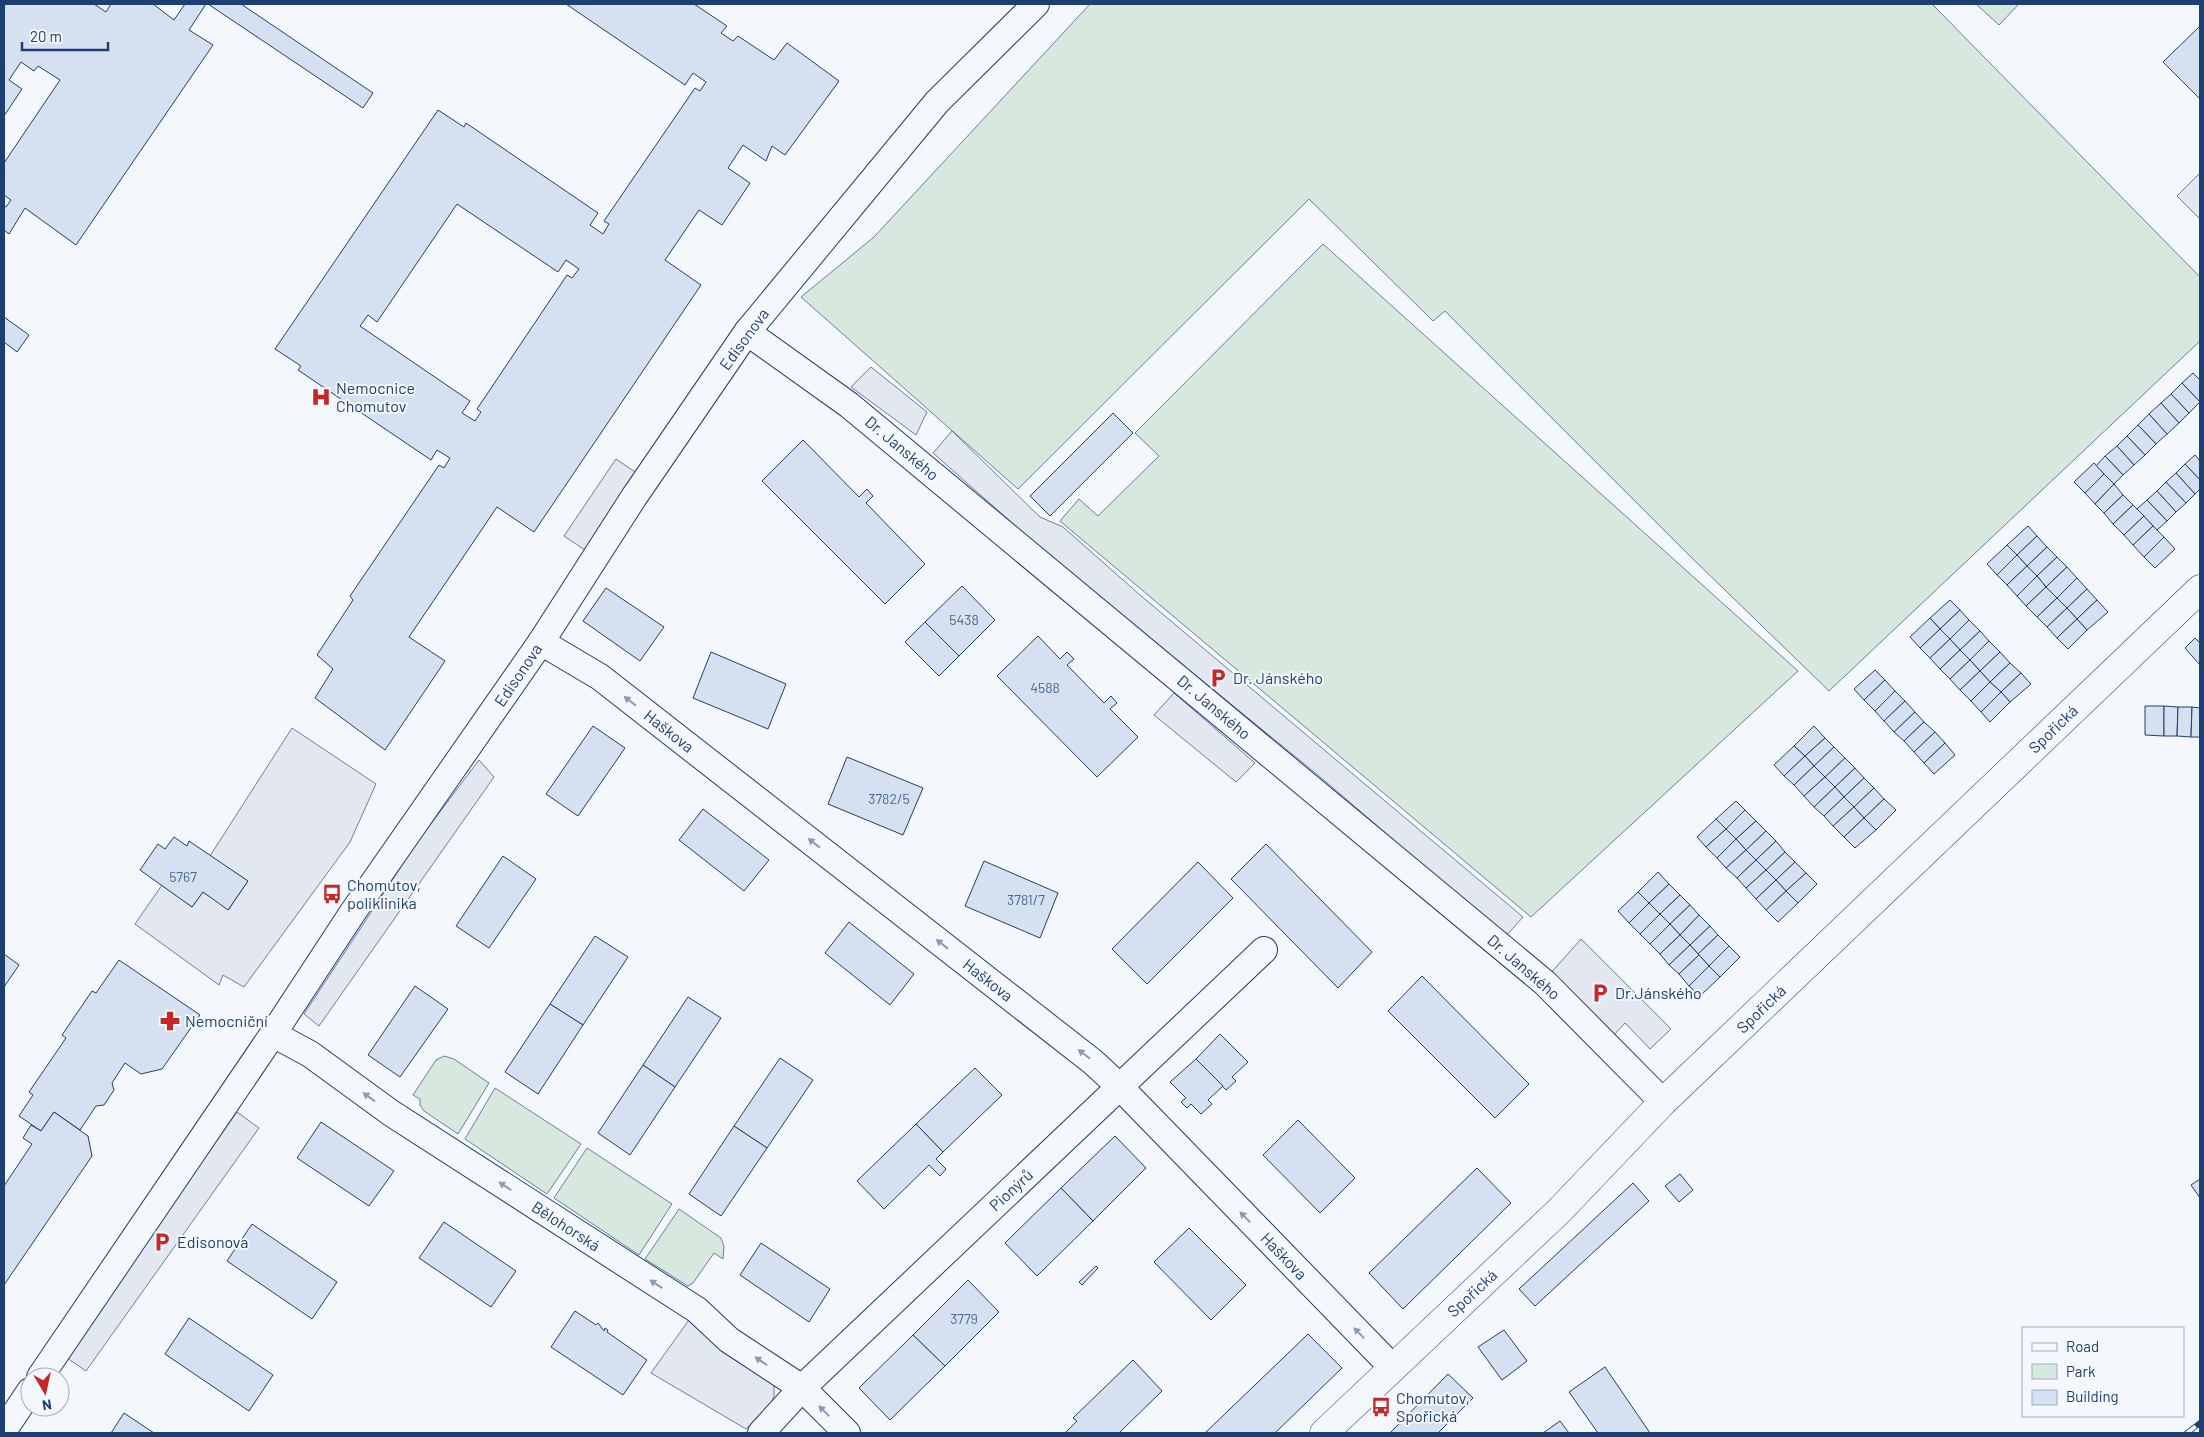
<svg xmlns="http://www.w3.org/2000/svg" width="2204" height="1437" font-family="Barlow,sans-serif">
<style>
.green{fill:#d7e8df;stroke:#687fa3}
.parking{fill:#e3e8f0;stroke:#687fa3}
.building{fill:#d5e0f0;stroke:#1d3f73;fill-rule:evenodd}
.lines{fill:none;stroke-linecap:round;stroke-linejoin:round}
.street-casing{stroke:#1d3f73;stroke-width:28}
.secondary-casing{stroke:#1d3f73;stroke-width:29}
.street{stroke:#f4f7fb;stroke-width:26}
.secondary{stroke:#f4f7fb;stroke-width:28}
.rail-casing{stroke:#1d3f73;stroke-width:5.5}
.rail{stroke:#f4f7fb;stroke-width:4;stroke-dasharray:11;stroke-linecap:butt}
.oneway{fill:#889bb7}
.labels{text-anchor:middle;stroke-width:4;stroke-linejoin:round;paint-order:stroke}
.number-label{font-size:14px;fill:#4b6792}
.street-label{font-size:16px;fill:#1d3f73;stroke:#f4f7fb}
.poi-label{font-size:16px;fill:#1d3f73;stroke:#f4f7fb;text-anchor:start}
</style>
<rect width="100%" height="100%" fill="#f4f7fb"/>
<g class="green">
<path d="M1090 4H1932L2200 277V341L1829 691 1692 558 1445 311 1433 321 1309 199 1018 489 801 297 874 237Z"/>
<path d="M1976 4H2019L1999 25Z"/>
<path d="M1323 244 1798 671 1531 917 1060 521 1079 499 1098 516 1159 456 1135 433Z"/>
<path d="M444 1056 454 1059 489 1083 458 1134 424 1111 420 1105V1099L413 1095 436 1060Z"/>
<path d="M495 1088 581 1144 547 1194 465 1139Z"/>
<path d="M587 1148 672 1204 639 1255 554 1198Z"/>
<path d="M679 1209 721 1238 724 1246 723 1259 714 1253 693 1283 688 1286 645 1259Z"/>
</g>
<g class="parking">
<path d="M2200 173V219L2177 196Z"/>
<path d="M871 367 927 412 916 435 851 387Z"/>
<path d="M952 431 1040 517 1063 527 1140 595 1523 917 1506 936 1319 776 1053 559 933 453Z"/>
<path d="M616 459 638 474 585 550 564 536Z"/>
<path d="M1174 693 1255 763 1236 782 1154 715Z"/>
<path d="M292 728 376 784 350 842 244 987 223 975 219 985 135 924 162 885 192 907 203 892 229 909 248 881 210 856Z"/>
<path d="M479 760 494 777 319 1026 304 1014 418 841Z"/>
<path d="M1581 939 1671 1029 1650 1049 1625 1023 1612 1037 1549 975Z"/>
<path d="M237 1112 259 1128 86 1371 64 1356Z"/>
<path d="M689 1320 766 1374 774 1386V1396L770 1406 746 1429 651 1373Z"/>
</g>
<g class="building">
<path d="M4 4H94L106 12 111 4H153L174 20 185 4H206L189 30 213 45 76 245 25 208 9 234 4 230V206L6 207 11 200 4 195V163L60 80 38 66 34 71 21 62 9 80 22 89 4 116Z"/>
<path d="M208 4H241L373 93 363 108Z"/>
<path d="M566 4H694L727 26 721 33 733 41 738 36 774 60 787 43 839 81 785 155 772 146 766 161 743 145 728 168 750 183 722 225 699 210 665 260 701 285 534 532 497 507 409 637 445 661 385 750 315 698 333 669 317 655 353 600 350 596 439 465 444 468 450 458 437 450 431 460 298 370 301 366 275 349 438 110 464 127 466 123 598 213 590 225 603 234 609 224 604 221 695 88 700 91 706 82 693 73 685 85ZM457 204 558 272 566 260 579 269 572 278 567 275 477 409 481 412 475 421 462 413 470 401 360 326 368 315 377 322Z"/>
<path d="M2200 26V99L2163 62Z"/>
<path d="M4 317 29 335 17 352 4 342Z"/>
<path d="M2193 373 2200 380V402L2182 383Z"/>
<path d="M2182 383 2200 402 2189 413 2171 394Z"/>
<path d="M2171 394 2189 413 2179 423 2161 403Z"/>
<path d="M2161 403 2179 423 2167 434 2149 414Z"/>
<path d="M1113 413 1133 433 1050 516 1030 496Z"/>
<path d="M2149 414 2167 434 2156 444 2138 425Z"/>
<path d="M2138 425 2156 444 2145 455 2127 436Z"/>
<path d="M2127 436 2145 455 2134 465 2117 446Z"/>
<path d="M803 440 859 497 867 489 873 496 866 503 925 564 885 604 762 481Z"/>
<path d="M2117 446 2134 465 2123 475 2105 456Z"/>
<path d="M2195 455 2200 461V480L2185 464Z"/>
<path d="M2105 456 2123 475 2114 484 2096 466Z"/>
<path d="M2094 463 2104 474 2085 493 2074 482Z"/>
<path d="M2185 464 2200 480V489L2195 494 2176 473Z"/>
<path d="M2176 473 2195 494 2186 503 2166 482Z"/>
<path d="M2104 474 2114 484 2095 504 2085 493Z"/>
<path d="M2166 482 2186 503 2176 512 2157 491Z"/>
<path d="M2114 484 2123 495 2104 513 2095 504Z"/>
<path d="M2157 491 2176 512 2167 521 2147 500Z"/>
<path d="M2123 495 2133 505 2113 524 2104 513Z"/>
<path d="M2147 500 2167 521 2157 530 2137 509Z"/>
<path d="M2133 505 2144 516 2124 535 2113 524Z"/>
<path d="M2144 516 2153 526 2133 545 2124 535Z"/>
<path d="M2028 526 2037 536 2017 555 2007 545Z"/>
<path d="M2153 526 2164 537 2144 557 2133 545Z"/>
<path d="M2037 536 2047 547 2027 566 2017 555Z"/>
<path d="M2164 537 2175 549 2155 568 2144 557Z"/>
<path d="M2007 545 2017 555 1997 575 1987 564Z"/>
<path d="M2047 547 2057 557 2037 576 2027 566Z"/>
<path d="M2017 555 2027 566 2007 585 1997 575Z"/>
<path d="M2057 557 2067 567 2046 587 2037 576Z"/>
<path d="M2027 566 2037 576 2017 596 2007 585Z"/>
<path d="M2067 567 2077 578 2057 598 2046 587Z"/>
<path d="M2037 576 2046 587 2026 606 2017 596Z"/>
<path d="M2077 578 2087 589 2067 608 2057 598Z"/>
<path d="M962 586 995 620 959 656 925 622Z"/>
<path d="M2046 587 2057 598 2037 617 2026 606Z"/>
<path d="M606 588 664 627 640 661 583 621Z"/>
<path d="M2087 589 2097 600 2077 619 2067 608Z"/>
<path d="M2057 598 2067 608 2047 627 2037 617Z"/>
<path d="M1950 600 1960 610 1940 629 1930 618Z"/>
<path d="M2097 600 2108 612 2087 630 2077 619Z"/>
<path d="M2067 608 2077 619 2057 638 2047 627Z"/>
<path d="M1960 610 1969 620 1950 639 1940 629Z"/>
<path d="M1930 618 1940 629 1920 648 1910 637Z"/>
<path d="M2077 619 2087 630 2068 649 2057 638Z"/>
<path d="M1969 620 1980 631 1960 650 1950 639Z"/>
<path d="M925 622 959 656 939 676 905 642Z"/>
<path d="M1940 629 1950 639 1930 658 1920 648Z"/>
<path d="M1980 631 1989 641 1970 660 1960 650Z"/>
<path d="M1038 636 1060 659 1067 652 1074 659 1067 665 1104 703 1111 696 1117 703 1110 709 1138 737 1097 777 997 676Z"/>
<path d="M2195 638 2200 643V665L2185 648Z"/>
<path d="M1950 639 1960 650 1940 669 1930 658Z"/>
<path d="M1989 641 2000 652 1980 671 1970 660Z"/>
<path d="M1960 650 1970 660 1950 679 1940 669Z"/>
<path d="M711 652 786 684 768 729 693 698Z"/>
<path d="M2000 652 2010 663 1990 682 1980 671Z"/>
<path d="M1970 660 1980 671 1960 690 1950 679Z"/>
<path d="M2010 663 2021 673 2001 692 1990 682Z"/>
<path d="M1875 670 1885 680 1864 700 1854 689Z"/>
<path d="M1980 671 1990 682 1971 701 1960 690Z"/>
<path d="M2021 673 2031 684 2010 702 2001 692Z"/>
<path d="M1885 680 1895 691 1875 711 1864 700Z"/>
<path d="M1990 682 2001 692 1981 712 1971 701Z"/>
<path d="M1895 691 1905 701 1884 721 1875 711Z"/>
<path d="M2001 692 2010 702 1990 722 1981 712Z"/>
<path d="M1905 701 1915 712 1894 732 1884 721Z"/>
<path d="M2145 706H2164V736L2145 735Z"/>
<path d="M2164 706 2178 707 2177 736H2164Z"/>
<path d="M2178 707H2192L2191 737 2177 736Z"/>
<path d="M2192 707 2200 708V737H2191Z"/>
<path d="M1915 712 1924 722 1904 741 1894 732Z"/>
<path d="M1924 722 1935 732 1914 752 1904 741Z"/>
<path d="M593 726 625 748 578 816 546 794Z"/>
<path d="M1814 726 1825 738 1805 756 1794 746Z"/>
<path d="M1935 732 1945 743 1924 763 1914 752Z"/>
<path d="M1825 738 1834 747 1814 766 1805 756Z"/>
<path d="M1945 743 1955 755 1934 774 1924 763Z"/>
<path d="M1794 746 1805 756 1784 776 1774 765Z"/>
<path d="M1834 747 1845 758 1825 777 1814 766Z"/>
<path d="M1805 756 1814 766 1794 785 1784 776Z"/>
<path d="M847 757 923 788 903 835 828 804Z"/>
<path d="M1845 758 1855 768 1835 787 1825 777Z"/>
<path d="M1814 766 1825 777 1804 796 1794 785Z"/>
<path d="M1855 768 1864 778 1844 797 1835 787Z"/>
<path d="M1825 777 1835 787 1814 807 1804 796Z"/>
<path d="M1864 778 1874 788 1854 807 1844 797Z"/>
<path d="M1835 787 1844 797 1824 816 1814 807Z"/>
<path d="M1874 788 1884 799 1864 818 1854 807Z"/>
<path d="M1844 797 1854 807 1833 826 1824 816Z"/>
<path d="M1884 799 1896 810 1876 830 1864 818Z"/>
<path d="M1736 801 1745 810 1726 829 1716 819Z"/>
<path d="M1854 807 1864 818 1844 837 1833 826Z"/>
<path d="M703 809 769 860 744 891 679 840Z"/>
<path d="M1745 810 1756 821 1736 839 1726 829Z"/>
<path d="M1864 818 1876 830 1855 848 1844 837Z"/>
<path d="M1716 819 1726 829 1706 847 1697 837Z"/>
<path d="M1756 821 1766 831 1746 850 1736 839Z"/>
<path d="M1726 829 1736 839 1717 858 1706 847Z"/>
<path d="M1766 831 1776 841 1756 860 1746 850Z"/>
<path d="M174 837 187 846 189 841 248 881 228 910 203 892 192 907 140 870 158 844 165 849Z"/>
<path d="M1736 839 1746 850 1726 868 1717 858Z"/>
<path d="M1776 841 1785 852 1766 870 1756 860Z"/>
<path d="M1266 844 1372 952 1338 988 1231 879Z"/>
<path d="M1746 850 1756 860 1737 878 1726 868Z"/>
<path d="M1785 852 1795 862 1776 880 1766 870Z"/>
<path d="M503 856 536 879 489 948 456 926Z"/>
<path d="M1756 860 1766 870 1746 888 1737 878Z"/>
<path d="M984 861 1058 893 1040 938 965 906Z"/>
<path d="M1198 862 1233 898 1147 984 1112 949Z"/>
<path d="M1795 862 1806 873 1786 891 1776 880Z"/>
<path d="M1766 870 1776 880 1756 899 1746 888Z"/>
<path d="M1658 872 1669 884 1649 903 1638 892Z"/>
<path d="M1806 873 1817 884 1798 903 1786 891Z"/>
<path d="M1776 880 1786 891 1766 910 1756 899Z"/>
<path d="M1669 884 1680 895 1660 914 1649 903Z"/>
<path d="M1786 891 1798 903 1778 922 1766 910Z"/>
<path d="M1638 892 1649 903 1629 923 1618 911Z"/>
<path d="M1680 895 1690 905 1670 924 1660 914Z"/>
<path d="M1649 903 1660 914 1640 934 1629 923Z"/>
<path d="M1690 905 1699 915 1680 935 1670 924Z"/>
<path d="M1660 914 1670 924 1650 944 1640 934Z"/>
<path d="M1699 915 1710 926 1690 945 1680 935Z"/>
<path d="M849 922 914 974 890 1005 825 953Z"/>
<path d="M1670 924 1680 935 1660 954 1650 944Z"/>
<path d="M1710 926 1718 935 1698 954 1690 945Z"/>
<path d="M1680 935 1690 945 1669 965 1660 954Z"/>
<path d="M1718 935 1729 946 1709 966 1698 954Z"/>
<path d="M595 936 628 957 583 1025 550 1004Z"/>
<path d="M1690 945 1699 955 1679 974 1669 965Z"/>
<path d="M1729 946 1740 957 1720 977 1709 966Z"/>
<path d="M4 954 19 965 4 987Z"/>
<path d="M1699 955 1709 966 1689 986 1679 974Z"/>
<path d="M119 960 200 1015 162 1069 141 1074 125 1063 112 1083 114 1090 104 1105 96 1106 80 1130 54 1112 41 1131 19 1116 33 1095 29 1092 66 1038 62 1035 92 991 96 993Z"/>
<path d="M1709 966 1720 977 1700 996 1689 986Z"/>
<path d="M1422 976 1529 1084 1495 1118 1388 1011Z"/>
<path d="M415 986 448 1009 400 1077 368 1055Z"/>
<path d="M688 997 721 1018 675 1087 643 1065Z"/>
<path d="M550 1004 583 1025 538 1094 505 1072Z"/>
<path d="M1220 1034 1248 1062 1232 1077 1236 1081 1226 1090 1196 1059Z"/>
<path d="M780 1058 813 1080 767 1148 734 1126Z"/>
<path d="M1196 1059 1223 1086 1208 1100 1212 1104 1201 1114 1191 1104 1187 1108 1181 1102 1186 1098 1170 1082Z"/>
<path d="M643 1065 675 1087 630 1155 598 1133Z"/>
<path d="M975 1068 1002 1095 943 1152 916 1124Z"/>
<path d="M54 1112 88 1136 92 1156 4 1285V1186L32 1144 23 1138 31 1125 41 1131Z"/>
<path d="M1298 1120 1355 1178 1320 1213 1263 1155Z"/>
<path d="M321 1122 394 1171 369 1206 297 1158Z"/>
<path d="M916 1124 943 1152 936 1159 946 1169 940 1176 929 1165 884 1209 857 1181Z"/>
<path d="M734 1126 767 1148 721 1216 689 1194Z"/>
<path d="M1115 1136 1146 1168 1093 1221 1061 1188Z"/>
<path d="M1477 1168 1511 1203 1403 1309 1369 1273Z"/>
<path d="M1680 1174 1693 1190 1679 1202 1665 1186Z"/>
<path d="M2200 1179V1198L2191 1185Z"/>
<path d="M1633 1183 1649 1201 1535 1306 1519 1289Z"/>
<path d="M1061 1188 1093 1221 1037 1276 1005 1243Z"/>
<path d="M444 1222 516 1271 491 1307 419 1258Z"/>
<path d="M252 1224 337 1282 312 1319 227 1261Z"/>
<path d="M1189 1228 1246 1285 1211 1320 1154 1262Z"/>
<path d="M761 1243 830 1289 809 1322 740 1275Z"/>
<path d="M1096 1266 1098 1268 1082 1285 1079 1282Z"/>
<path d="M968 1280 999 1312 945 1366 913 1335Z"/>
<path d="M575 1311 596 1325 598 1323 604 1331 605 1328 608 1330 607 1332 647 1360 623 1395 551 1347Z"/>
<path d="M189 1318 273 1375 249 1411 165 1354Z"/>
<path d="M1504 1330 1527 1361 1502 1380 1478 1347Z"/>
<path d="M1308 1334 1342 1368 1275 1433H1205Z"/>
<path d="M913 1335 945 1366 890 1420 859 1388Z"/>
<path d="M1133 1360 1162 1391 1119 1433H1065L1077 1421 1073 1418Z"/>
<path d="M1605 1367 1650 1433H1598L1569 1392Z"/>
<path d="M1448 1374 1473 1398 1438 1433H1390Z"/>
<path d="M124 1413 154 1433H111Z"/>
<path d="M1560 1421 1569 1433H1543Z"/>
</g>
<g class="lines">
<defs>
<g id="street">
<path d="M747 332 849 405 1545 983 1663 1102"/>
<path d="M541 642 600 677 1093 1062 1120 1087 1393 1368"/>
<path d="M273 1034 310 1054 391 1113 697 1310 729 1340 802 1388 847 1433"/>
<path d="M40 1377 273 1034 353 912 541 642 634 497 747 332 937 102 1036 4"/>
<path d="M4 1430 30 1391"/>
<path d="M761 1433 802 1388 1264 950"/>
</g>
<path id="secondary" d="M1324 1433 1559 1211 1663 1102 2200 589"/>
</defs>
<use href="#street" class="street-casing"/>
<use href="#secondary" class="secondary-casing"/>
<use href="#street" class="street"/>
<use href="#secondary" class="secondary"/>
<defs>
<path id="rail" d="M2187 1433 2200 1423"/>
</defs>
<use href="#rail" class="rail-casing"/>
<use href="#rail" class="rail"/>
</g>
<defs><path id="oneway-solid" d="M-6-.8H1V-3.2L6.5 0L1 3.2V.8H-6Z" transform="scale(1.25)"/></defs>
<g class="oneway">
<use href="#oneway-solid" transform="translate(630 701) rotate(-142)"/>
<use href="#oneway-solid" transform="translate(814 843) rotate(-142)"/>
<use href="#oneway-solid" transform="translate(942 944) rotate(-142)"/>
<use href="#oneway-solid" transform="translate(1084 1054) rotate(-142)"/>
<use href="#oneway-solid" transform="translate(369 1097) rotate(-144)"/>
<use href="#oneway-solid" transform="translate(505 1186) rotate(-147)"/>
<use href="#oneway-solid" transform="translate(1245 1217) rotate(-134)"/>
<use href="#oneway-solid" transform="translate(656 1284) rotate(-147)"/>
<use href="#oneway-solid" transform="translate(1359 1333) rotate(-134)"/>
<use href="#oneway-solid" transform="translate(761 1361) rotate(-146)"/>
<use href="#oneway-solid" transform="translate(824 1411) rotate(-135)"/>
</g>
<defs>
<symbol id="hospital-bare" viewBox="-9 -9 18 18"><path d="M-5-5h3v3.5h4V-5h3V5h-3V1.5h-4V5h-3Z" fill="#c62828" stroke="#f4f7fb" stroke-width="2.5" paint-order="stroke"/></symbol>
<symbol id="parking-bare" viewBox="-9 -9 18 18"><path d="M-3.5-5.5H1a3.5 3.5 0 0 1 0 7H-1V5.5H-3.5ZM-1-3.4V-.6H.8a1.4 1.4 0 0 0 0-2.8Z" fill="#c62828" stroke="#f4f7fb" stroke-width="2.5" paint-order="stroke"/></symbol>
<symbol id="bus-bare" viewBox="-9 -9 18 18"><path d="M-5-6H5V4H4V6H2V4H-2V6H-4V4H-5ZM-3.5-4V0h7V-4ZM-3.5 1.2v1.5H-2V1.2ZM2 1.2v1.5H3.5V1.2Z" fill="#c62828" stroke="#f4f7fb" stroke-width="2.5" paint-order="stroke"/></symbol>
<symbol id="pharmacy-bare" viewBox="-9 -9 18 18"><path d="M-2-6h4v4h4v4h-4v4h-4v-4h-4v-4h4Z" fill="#c62828" stroke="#f4f7fb" stroke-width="2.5" paint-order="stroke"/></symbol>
</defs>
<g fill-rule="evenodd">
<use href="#hospital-bare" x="307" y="383" width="28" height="28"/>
<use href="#parking-bare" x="1204" y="664" width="28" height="28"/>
<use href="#bus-bare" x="318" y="880" width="28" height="28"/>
<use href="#parking-bare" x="1586" y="979" width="28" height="28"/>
<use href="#pharmacy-bare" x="156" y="1007" width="28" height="28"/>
<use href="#parking-bare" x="148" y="1228" width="28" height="28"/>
<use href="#bus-bare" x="1367" y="1393" width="28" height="28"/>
</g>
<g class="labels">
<g class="number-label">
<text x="964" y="625">5438</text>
<text x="1045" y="693">4588</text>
<text x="889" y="804">3782/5</text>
<text x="183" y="882">5767</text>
<text x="1026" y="905">3781/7</text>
<text x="964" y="1324">3779</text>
</g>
<g class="street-label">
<text transform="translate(744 339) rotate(-54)" y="6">Edisonova</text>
<text transform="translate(902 448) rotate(40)" y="6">Dr. Janského</text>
<text transform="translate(518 675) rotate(-56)" y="6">Edisonova</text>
<text transform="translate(1214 707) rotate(40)" y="6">Dr. Janského</text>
<text transform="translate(2053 729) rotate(-44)" y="6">Spořická</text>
<text transform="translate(669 731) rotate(38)" y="6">Haškova</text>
<text transform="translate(1524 967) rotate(41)" y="6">Dr. Janského</text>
<text transform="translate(988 980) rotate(38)" y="6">Haškova</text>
<text transform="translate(1761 1009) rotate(-44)" y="6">Spořická</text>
<text transform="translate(1011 1190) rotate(-43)" y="6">Pionýrů</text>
<text transform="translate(566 1226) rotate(33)" y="6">Bělohorská</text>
<text transform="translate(1284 1256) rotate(46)" y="6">Haškova</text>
<text transform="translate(1472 1293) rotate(-43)" y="6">Spořická</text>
</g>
<g class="poi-label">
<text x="336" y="394">Nemocnice<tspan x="336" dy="18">Chomutov</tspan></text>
<text x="1233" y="684">Dr. Jánského</text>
<text x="347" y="891">Chomutov,<tspan x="347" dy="18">poliklinika</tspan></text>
<text x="1615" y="999">Dr.Jánského</text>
<text x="185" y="1027">Nemocniční</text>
<text x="177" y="1248">Edisonova</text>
<text x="1396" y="1404">Chomutov,<tspan x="1396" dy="18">Spořická</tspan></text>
</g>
</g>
<rect width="2204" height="1437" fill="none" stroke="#1d3f73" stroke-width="10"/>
<rect x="2022" y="1327" width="162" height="90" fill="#f4f7fb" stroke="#9eadc5"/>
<rect x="2032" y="1343" width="25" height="8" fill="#f4f7fb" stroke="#9eadc5"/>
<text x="2066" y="1352" font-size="15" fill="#1d3f73">Road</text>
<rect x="2032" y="1364" width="25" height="15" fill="#d7e8df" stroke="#9eadc5"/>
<text x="2066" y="1377" font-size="15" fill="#1d3f73">Park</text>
<rect x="2032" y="1390" width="25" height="15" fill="#d5e0f0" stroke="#9eadc5"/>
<text x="2066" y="1402" font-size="15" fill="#1d3f73">Building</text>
<g transform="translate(45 1392) rotate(171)"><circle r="24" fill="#f4f7fb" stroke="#9eadc5"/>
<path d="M0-4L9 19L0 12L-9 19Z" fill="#c62828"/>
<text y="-8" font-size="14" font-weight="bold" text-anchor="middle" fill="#1d3f73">N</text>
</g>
<path d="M22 42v8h86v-8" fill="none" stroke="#1d3f73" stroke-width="2.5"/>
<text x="30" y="42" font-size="15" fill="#1d3f73" stroke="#f4f7fb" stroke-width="4" paint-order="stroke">20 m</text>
</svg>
